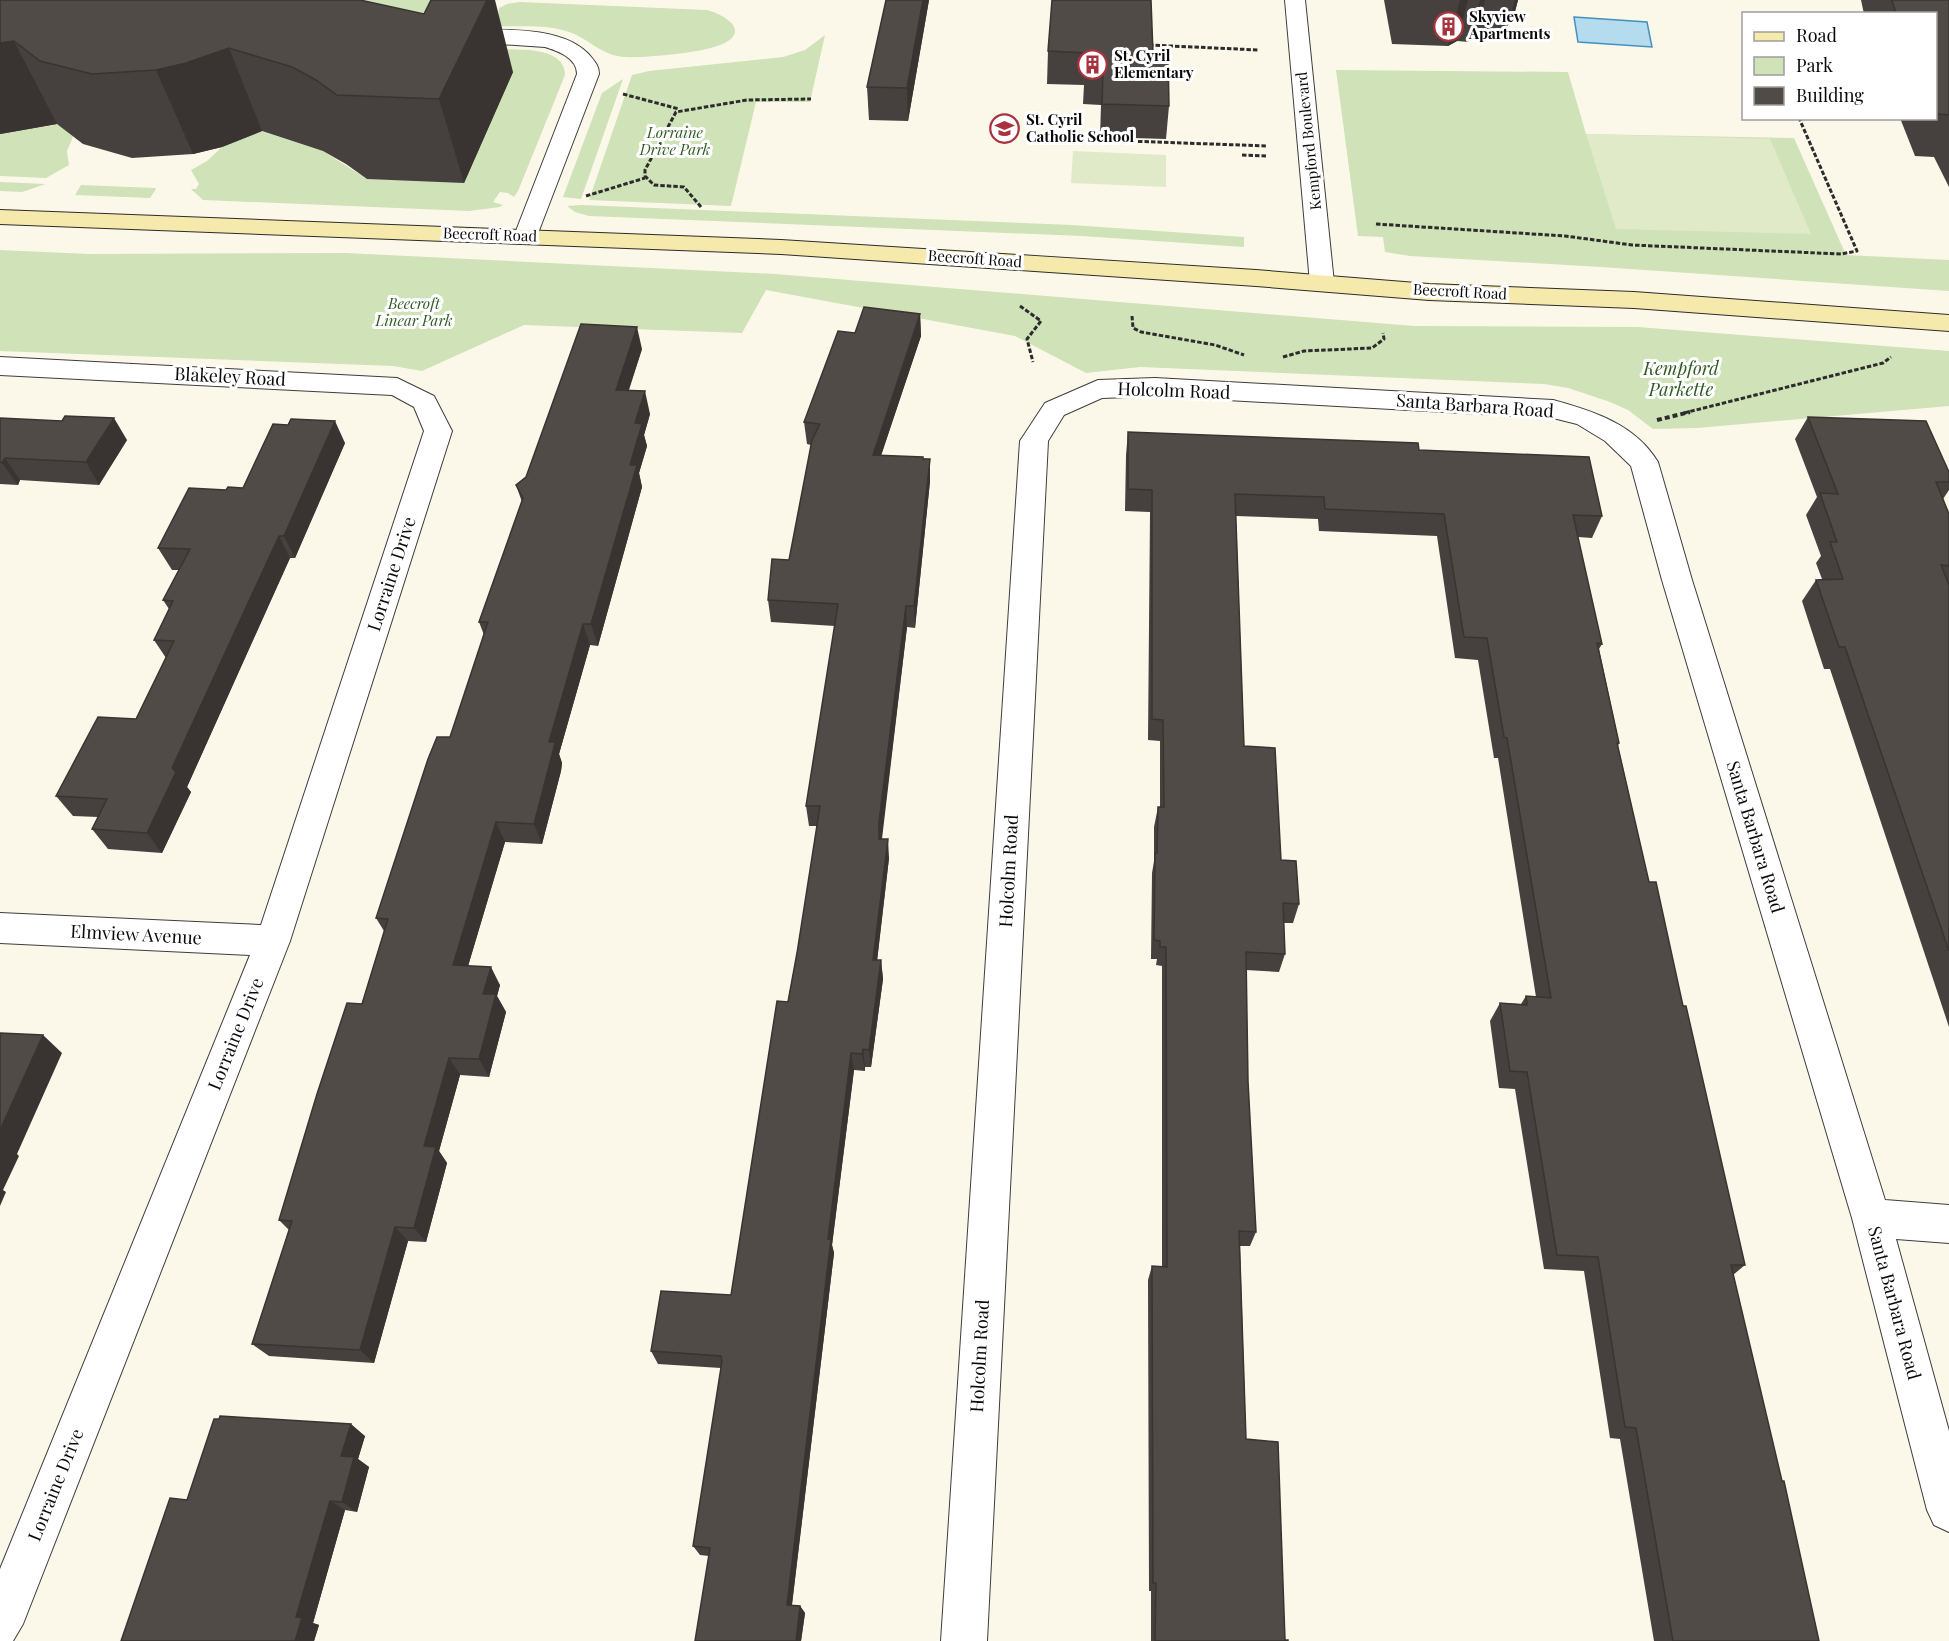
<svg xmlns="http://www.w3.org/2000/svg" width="1949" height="1641" font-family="'Playfair Display',serif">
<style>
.green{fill:#cfe2b8}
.pitch{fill:#e0eac8}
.water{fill:#b4dbee;stroke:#4491bc;stroke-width:1.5}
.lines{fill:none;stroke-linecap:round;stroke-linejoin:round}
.street-casing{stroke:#3d3d3d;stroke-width:2}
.secondary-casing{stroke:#2c2c2c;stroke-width:2}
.path-far1{stroke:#2c2c2c;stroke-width:3;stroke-dasharray:4.5 2;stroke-linecap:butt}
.path{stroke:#2c2c2c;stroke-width:4;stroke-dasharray:5 3;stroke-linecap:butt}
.street{fill:#fff;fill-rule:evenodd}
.secondary{fill:#f5eaab;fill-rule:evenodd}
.wall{fill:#46403e}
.shaded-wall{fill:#393432}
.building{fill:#514b48;stroke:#393432;stroke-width:1.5}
.labels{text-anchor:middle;stroke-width:6;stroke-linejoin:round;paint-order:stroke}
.far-poi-label{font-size:15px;font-weight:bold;fill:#0a0a0a;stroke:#fff;text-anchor:start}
.far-park-label{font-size:15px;font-style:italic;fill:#305923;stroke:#fff}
.far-street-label{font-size:15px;fill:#0a0a0a;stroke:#fff}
.park-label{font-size:18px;font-style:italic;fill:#305923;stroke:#fff}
.street-label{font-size:18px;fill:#0a0a0a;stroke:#fff}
</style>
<rect width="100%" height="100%" fill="#fcf8e9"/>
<g class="green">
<path d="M351 0H470L460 17 348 9Z"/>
<path d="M520 2 707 10C726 15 752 32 720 45 702 53 644 58 624 57 602 56 587 37 566 31 545 24 519 27 497 26L499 8 507 4Z"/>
<path d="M825 35 810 102H756L731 206 589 200 632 75 649 71 783 57 805 50Z"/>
<path d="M267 40 530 50C545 52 565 56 565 75L518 191 514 197 508 193 500 192 493 202 503 205 500 207 469 211 203 200 191 189H196L199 184 191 170 207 161 222 147 261 131 323 151 367 179 458 181Z"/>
<path d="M1336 70 1568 72 1586 134 1794 138 1846 255 1949 260V291L1601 267 1410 256 1385 252 1383 237 1358 236Z"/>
<path d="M623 79 581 199 563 197 602 93Z"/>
<path d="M61 124 73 137 67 151 69 165 46 178 0 176V133Z"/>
<path d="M0 182 46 184 22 192 0 191Z"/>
<path d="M81 185 155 188 156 189 150 198 75 195Z"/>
<path d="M581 205 1072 225 1244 237V247L1082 236 589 216 575 212 567 206Z"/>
<path d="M0 250 89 254 346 253 775 274 1414 326 1638 327 1949 351V406L1697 428 1653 429 1628 410 1610 402 1568 388 1544 384 1140 367 1086 373 1015 336 766 290 742 333 524 325 422 371 393 366 0 351Z"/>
</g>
<g class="pitch">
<path d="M1586 134 1770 139 1811 234 1616 229Z"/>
<path d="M1073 151 1166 155V187L1071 183Z"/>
</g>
<path class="water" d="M1574 17 1647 22 1652 47 1578 42Z"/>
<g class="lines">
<defs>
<g id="street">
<path d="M1285 0H1305L1334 283 1331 288 1322 291 1313 288 1310 283Z"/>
<path d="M460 30C498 30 566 24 592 58 596 63 599 67 599 74L535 241 526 243 517 241 514 236 577 74C577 58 558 51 545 47L452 41 449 36 452 31Z"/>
<path d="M0 357 397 378 434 396 452 431 290 941 23 1624 13 1641H0V1569L250 955 0 943V913L261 925 424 431 414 407 392 395 0 375Z"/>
<path d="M1155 378 1553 400C1593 411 1635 424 1658 462L1692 580 1885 1200 1949 1205V1243L1896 1239 1949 1431V1532L1934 1525 1927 1510 1852 1218 1662 580 1631 466 1605 441 1577 424 1553 418 1155 396 1102 398 1064 415 1048 441 987 1641H941L1020 441 1045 403 1098 380Z"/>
</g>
<path id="secondary" d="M0 210 781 240 1256 270 1429 284 1634 292 1949 315V331L1634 308 1429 300 1256 286 781 254 0 224Z"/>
</defs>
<use href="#street" class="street-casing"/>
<use href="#secondary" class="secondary-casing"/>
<g class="path-far1">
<path d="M1149 45 1259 50"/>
<path d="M623 94 679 109"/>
<path d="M1099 140 1267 146"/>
<path d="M1242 155 1268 156"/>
<path d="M586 196 645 178"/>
<path d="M701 207 684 187 654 185 645 176V170L676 112 747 100 811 99"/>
<path d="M1376 224 1565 236 1632 245 1841 254 1857 251 1799 118"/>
<path d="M1020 306 1041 321 1027 339 1033 362"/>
<path d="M1132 316 1133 328 1141 332 1215 345 1244 355"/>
<path d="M1283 357 1304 351 1372 348 1384 339 1383 333"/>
<path d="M1684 413 1883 363 1891 357"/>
</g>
<path class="path" d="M1657 420 1690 412"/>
<use href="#street" class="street"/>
<use href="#secondary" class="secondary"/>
</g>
<g class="wall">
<path d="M0 0 513 72 464 183 367 179 346 164 323 151 262 131 222 147 193 154 132 158 83 144 57 124 0 134Z"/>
<path d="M886 0H929L908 121 869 120 867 87Z"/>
<path d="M1384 0H1518L1512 23 1508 25 1504 38 1475 37 1469 42 1457 41 1448 46 1392 44Z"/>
<path d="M1861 0H1949V187L1934 157 1915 156 1900 118H1935V14H1864Z"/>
<path d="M1048 51 1153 53 1169 106 1166 139 1100 137 1101 105 1083 104 1084 85 1047 84Z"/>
<path d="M920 314 921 336 881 455 930 459V481L915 628 907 627 882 839 889 858 877 960H881L883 979 871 1067H865V1071L854 1070 832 1245 834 1253 792 1605 800 1606 805 1613 801 1641H695L709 1556 700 1555 693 1546 721 1368 658 1364 651 1351 731 1295 797 953 817 826H809L806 806 835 626 771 622 768 600 789 560 811 445 807 444 804 422 855 333Z"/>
<path d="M642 349 629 390 650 414 644 435 647 446 639 473 642 487 598 646 590 645 559 754 562 763 561 771 542 844 505 842 468 966 500 985 497 996 506 1012 489 1077 460 1075 439 1151 447 1163 426 1242 408 1241 374 1363 269 1356 252 1344 289 1230 279 1220 362 1004 384 931 376 918 450 737 484 635 479 622 522 502 516 485 526 477Z"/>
<path d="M1808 417 1949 472V490L1943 499 1949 514V1027L1830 669H1824L1802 601 1816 580 1822 579 1816 563 1821 556 1806 515 1817 497 1795 439Z"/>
<path d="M0 418 127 440 99 485 20 480 18 485 0 484Z"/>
<path d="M1128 432 1419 450 1602 516 1592 538 1578 537 1602 644 1599 649 1619 743 1618 746 1649 882 1683 1006 1745 1265 1733 1275 1819 1641H1654L1620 1439 1610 1438 1584 1271 1544 1269 1515 1089 1499 1088 1490 1021 1500 1003 1521 1004 1526 996 1536 997 1498 758H1494L1478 660 1455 658 1437 536 1319 531 1318 519 1236 516 1244 746 1281 860 1299 904 1293 923H1284L1285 954 1279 972 1246 970 1248 1081 1256 1232 1250 1246H1240L1246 1439 1285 1640 1288 1641H1151V1591H1149L1148 1280 1152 1266 1162 1267V966L1156 965 1157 959H1151L1152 873 1154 861V827L1158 807H1160V741L1148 740 1150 512 1125 511 1126 455Z"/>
<path d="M345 443 295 558H290L187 787 191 792 162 853 108 849 92 829 98 817 73 816 56 796 136 719 166 658 154 640 169 609 163 600 179 570H172L158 548 226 490 243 488Z"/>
<path d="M365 1436 358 1459 369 1467 357 1512 345 1510 313 1623 319 1625 314 1641H121L187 1500Z"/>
</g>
<g class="shaded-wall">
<path d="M487 0H495L513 72 464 183 439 99Z"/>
<path d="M923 0H929L908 121 907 88Z"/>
<path d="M1460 0H1468L1457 41 1448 46Z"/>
<path d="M1480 0H1485L1475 37 1469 42Z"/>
<path d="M1515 0H1518L1512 23 1508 25Z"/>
<path d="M14 41 57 124 0 134V43Z"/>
<path d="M229 48 262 131 222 147 193 154 156 70Z"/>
<path d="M920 314 921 336 874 477 873 455Z"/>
<path d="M637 327 642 349 621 412 616 390Z"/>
<path d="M645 391 650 414 644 435 647 446 639 473 642 487 598 646 591 624 630 465 635 423Z"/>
<path d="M114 418 127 440 99 485 86 462Z"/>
<path d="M335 421 345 443 295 558 284 536Z"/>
<path d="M5 458 20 480 18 485 2 463Z"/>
<path d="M930 459V481L915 628 914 606Z"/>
<path d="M279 536 290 558 187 787 191 792 162 853 147 833 172 768Z"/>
<path d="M906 606 907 627 881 842 879 839V822Z"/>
<path d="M583 624 590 645 559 754 562 763 561 771 542 844 534 824 549 742Z"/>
<path d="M496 822 505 842 463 983 453 965Z"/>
<path d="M888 839 889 858 875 979 873 960Z"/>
<path d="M881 960 883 979 871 1067 869 1050Z"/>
<path d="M491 967 500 985 497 996 506 1012 489 1077 479 1059 483 994Z"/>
<path d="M43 1035 62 1053 17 1154 19 1156 3 1190 6 1192 0 1206V1130Z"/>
<path d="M863 1049 865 1067V1071L862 1054Z"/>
<path d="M851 1053 854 1070 832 1245 834 1253 791 1612 787 1605 828 1239Z"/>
<path d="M449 1058 460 1075 439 1151 447 1163 426 1242 414 1228 424 1146Z"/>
<path d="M395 1227 408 1241 374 1363 360 1350Z"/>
<path d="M351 1424 365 1436 358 1459 369 1467 357 1512 342 1502 341 1456Z"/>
<path d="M330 1501 345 1510 313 1623 319 1625 314 1641H295L296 1617Z"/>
<path d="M800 1606 805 1613 801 1641H796Z"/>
</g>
<g class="building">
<path d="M0 0H360L424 14 431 0H487L439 99 337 95 316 80 292 67 229 48 186 63 156 70 92 74 40 61 14 41 0 43Z"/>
<path d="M886 0H923L907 88 867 87Z"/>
<path d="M1052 0H1151L1153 53 1168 54 1169 106 1102 104 1103 72H1085L1087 53 1048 51Z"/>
<path d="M1892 0H1949V115L1938 114 1935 108V14H1896Z"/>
<path d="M864 307 920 314 873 455 923 457V459H930L914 606H906L879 822V839H888L873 960H881L869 1050 863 1049 862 1054 851 1053 828 1239H831L787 1605 800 1606 796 1641H695L710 1548 693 1546 722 1361 721 1356 651 1351 661 1291 731 1295 777 1001 788 1002 797 953 820 806H806L838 604 768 600 772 559 789 560 812 440 820 424 804 422 838 331 855 333Z"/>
<path d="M581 324 637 327 616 390 645 391 635 423 642 424 630 465H637L591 624H583L549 742H555L553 751 534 824 496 822 453 965 491 967 483 994H496L479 1059 449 1058 424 1146 436 1147 414 1228 395 1227 360 1350 252 1344 292 1221 279 1220 317 1094 347 1003 362 1004 388 919 376 918 428 759 437 737H450L488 622H479L523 498 516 485 526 477Z"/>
<path d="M65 416 114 418 86 462 5 458 2 463 0 462V418L62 421Z"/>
<path d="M1808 417 1926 421 1949 472V482H1936L1949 514V566L1941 565 1949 585V951L1845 647H1839L1816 580 1843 579 1830 542H1837L1820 493 1838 494Z"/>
<path d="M291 419 335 421 284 536H279L172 768 176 772 147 833 92 829 107 799 56 796 98 717 136 719 174 641 154 640 173 601 163 600 190 549 158 548 189 488 226 490 228 487 243 488 273 424 288 425Z"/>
<path d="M1128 432 1418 443 1419 450 1589 457 1602 516 1573 515 1602 644 1597 643 1619 743H1617L1649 882H1656L1683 1006H1686L1745 1265H1731L1782 1481H1784L1819 1641H1673L1636 1428 1625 1427 1598 1257 1557 1255 1527 1072 1510 1071 1500 1003 1527 1005 1526 996 1551 998 1507 738 1504 737 1487 638 1464 637 1444 514 1325 509 1324 497 1235 494 1244 746 1275 748 1281 860 1296 861 1299 904 1283 903 1285 954 1246 952 1248 1081 1256 1232 1239 1231 1246 1439 1278 1442 1285 1640H1288V1641H1155L1156 1583H1153L1152 1266 1167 1267 1166 947H1160V941L1154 940 1155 853H1157L1158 807H1164L1163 720 1152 719V490L1128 489Z"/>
<path d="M0 1033 43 1035 0 1130Z"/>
<path d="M220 1416 351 1424 341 1456 354 1457 342 1502 330 1501 296 1617 302 1618 295 1641H121L170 1498 187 1500 214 1419H219Z"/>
</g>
<defs>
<symbol id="building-ring" viewBox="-11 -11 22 22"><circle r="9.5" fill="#fff" stroke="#a8333e" stroke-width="1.5"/><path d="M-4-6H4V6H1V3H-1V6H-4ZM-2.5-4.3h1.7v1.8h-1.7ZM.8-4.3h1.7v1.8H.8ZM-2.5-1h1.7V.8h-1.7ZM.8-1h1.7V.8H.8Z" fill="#a8333e"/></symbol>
<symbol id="school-ring" viewBox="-11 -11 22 22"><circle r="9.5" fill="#fff" stroke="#a8333e" stroke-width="1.5"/><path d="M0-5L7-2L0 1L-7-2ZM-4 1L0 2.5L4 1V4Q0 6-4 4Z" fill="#a8333e"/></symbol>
</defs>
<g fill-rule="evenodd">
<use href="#building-ring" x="1432" y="10" width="33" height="33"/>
<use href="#building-ring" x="1076" y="48" width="33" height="33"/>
<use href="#school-ring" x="988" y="112" width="33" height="33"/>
</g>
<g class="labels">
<g class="far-poi-label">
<text x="1469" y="22">Skyview<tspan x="1469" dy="17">Apartments</tspan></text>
<text x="1114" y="61">St. Cyril<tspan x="1114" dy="17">Elementary</tspan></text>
<text x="1026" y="125">St. Cyril<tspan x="1026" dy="17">Catholic School</tspan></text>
</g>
<g class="far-park-label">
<text x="675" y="138">Lorraine<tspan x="675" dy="17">Drive Park</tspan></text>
<text x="414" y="309">Beecroft<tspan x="414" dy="17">Linear Park</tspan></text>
</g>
<g class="far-street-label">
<text transform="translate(1309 141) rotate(-96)" y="5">Kempford Boulevard</text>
<text transform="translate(490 235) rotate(2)" y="5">Beecroft Road</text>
<text transform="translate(975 259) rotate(4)" y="5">Beecroft Road</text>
<text transform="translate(1460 292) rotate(3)" y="5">Beecroft Road</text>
</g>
<g class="park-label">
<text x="1681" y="375">Kempford<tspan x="1681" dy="21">Parkette</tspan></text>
</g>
<g class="street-label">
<text transform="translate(230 377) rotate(3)" y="6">Blakeley Road</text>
<text transform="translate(1174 391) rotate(2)" y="6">Holcolm Road</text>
<text transform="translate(1475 406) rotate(4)" y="6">Santa Barbara Road</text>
<text transform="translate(392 574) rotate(-72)" y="6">Lorraine Drive</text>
<text transform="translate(1755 837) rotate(73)" y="6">Santa Barbara Road</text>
<text transform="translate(1009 871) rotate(-87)" y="6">Holcolm Road</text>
<text transform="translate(136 935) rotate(3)" y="6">Elmview Avenue</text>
<text transform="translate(236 1034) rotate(-68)" y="6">Lorraine Drive</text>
<text transform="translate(1894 1303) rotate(75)" y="6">Santa Barbara Road</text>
<text transform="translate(980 1356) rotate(-87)" y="6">Holcolm Road</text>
<text transform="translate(56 1485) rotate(-68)" y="6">Lorraine Drive</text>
</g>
</g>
<rect x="1742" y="12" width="195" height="108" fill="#ffffff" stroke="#9d9d9d" stroke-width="1.5"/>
<rect x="1754" y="32" width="30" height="9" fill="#f5eaab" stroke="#9d9d9d" stroke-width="1.5"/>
<text x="1796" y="42" font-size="18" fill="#0a0a0a">Road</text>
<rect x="1754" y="57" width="30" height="18" fill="#cfe2b8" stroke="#9d9d9d" stroke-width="1.5"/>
<text x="1796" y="72" font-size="18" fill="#0a0a0a">Park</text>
<rect x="1754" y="87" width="30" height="18" fill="#514b48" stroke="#9d9d9d" stroke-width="1.5"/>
<text x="1796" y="102" font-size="18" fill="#0a0a0a">Building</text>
</svg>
